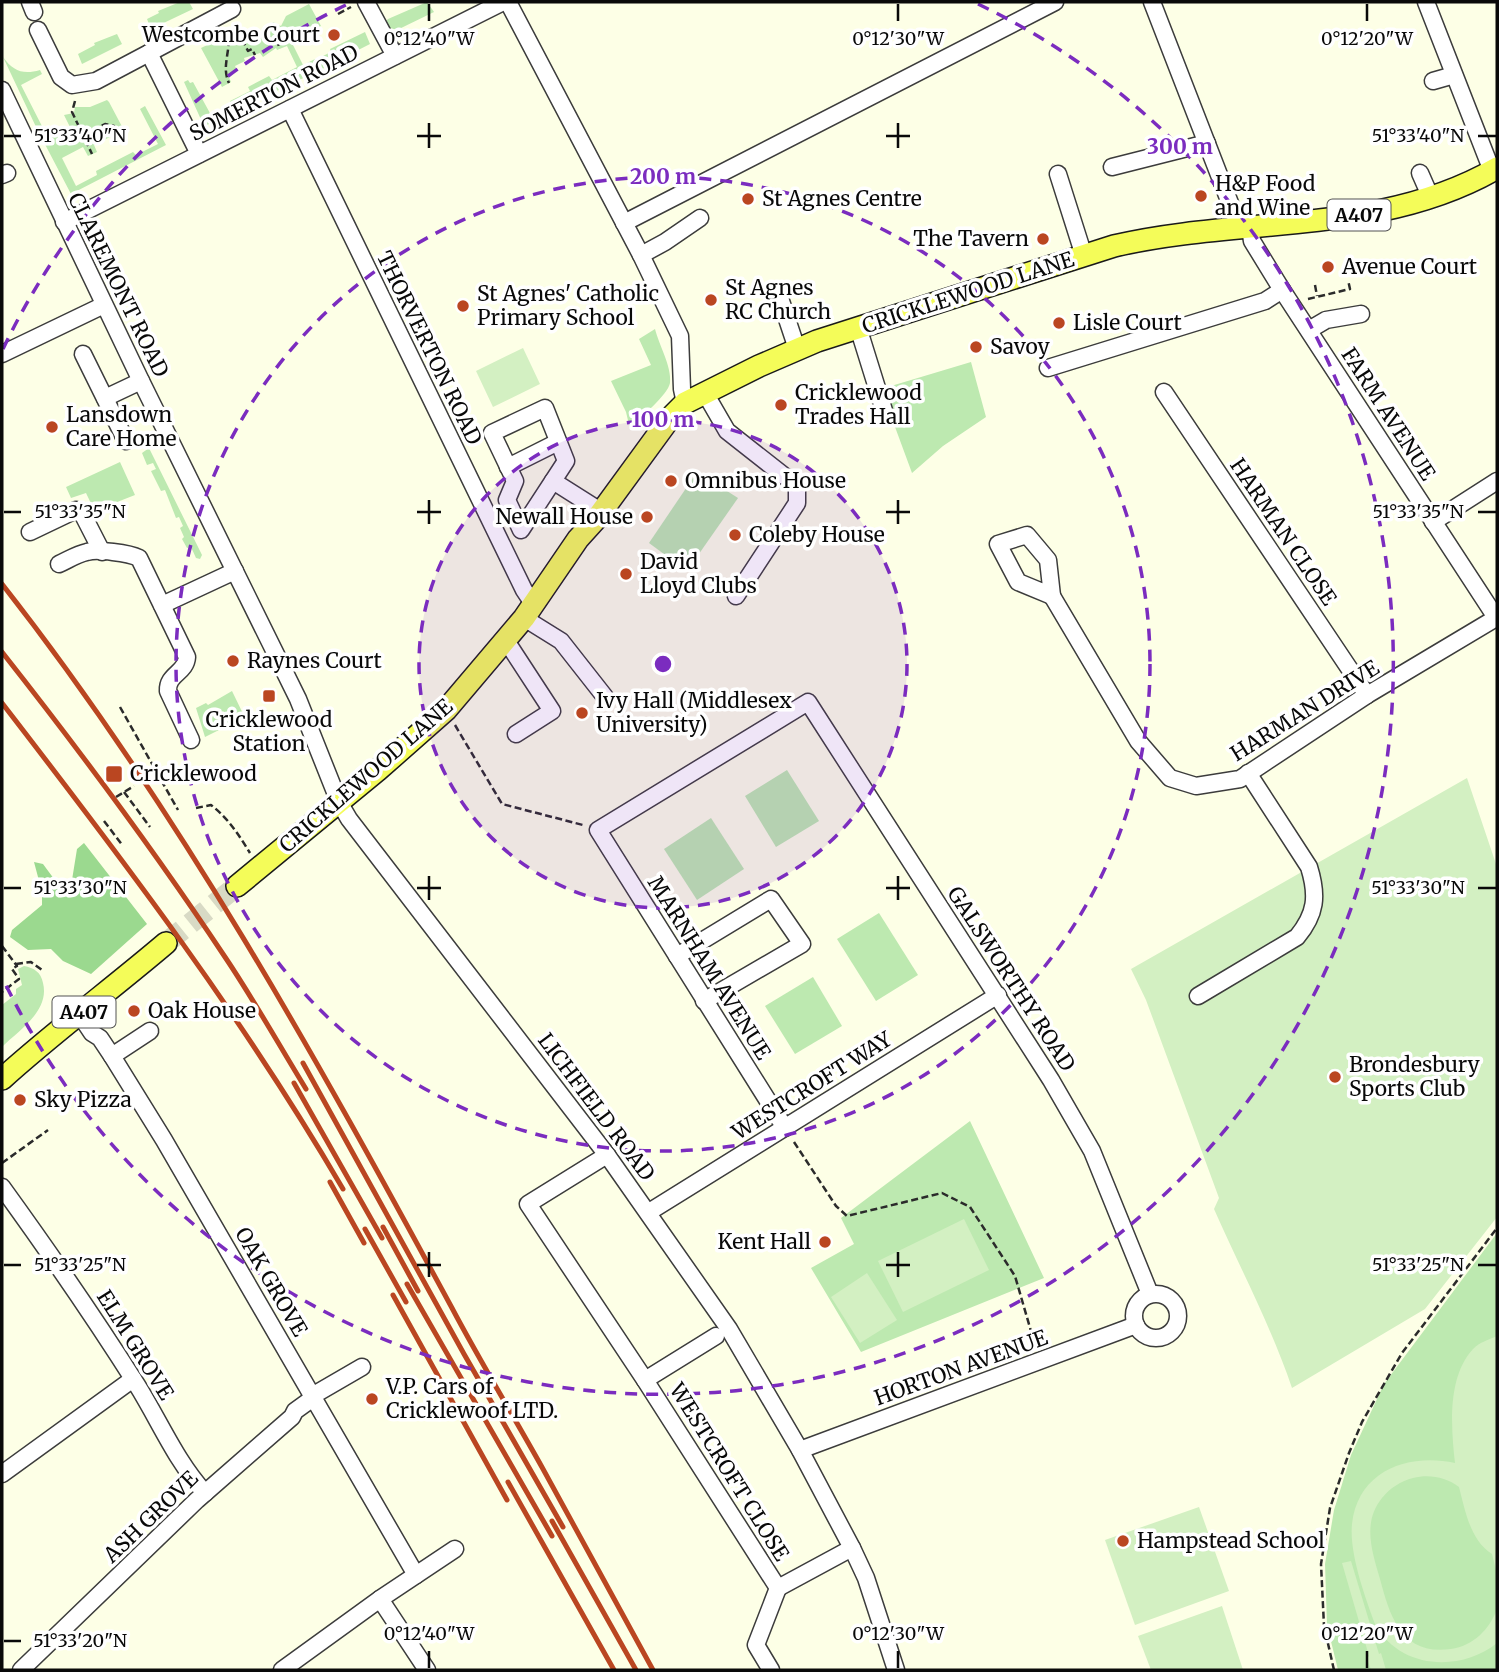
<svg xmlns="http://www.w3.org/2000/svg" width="1499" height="1672" font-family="Merriweather,serif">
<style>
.green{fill:#bde9b0}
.forest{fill:#9bd98f}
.pitch{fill:#d3f0c2}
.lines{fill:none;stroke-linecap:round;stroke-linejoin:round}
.major-tunnel{stroke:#d8dac5;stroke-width:21;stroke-dasharray:21 10;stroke-linecap:butt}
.minor-casing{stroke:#3c3c3c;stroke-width:19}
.major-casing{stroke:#1a1a1a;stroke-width:24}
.path{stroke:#2b2b2b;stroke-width:2.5;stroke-dasharray:7 3.5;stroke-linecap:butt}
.minor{stroke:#fff;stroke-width:16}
.major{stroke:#f4fc59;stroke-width:21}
.rail{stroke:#ba4621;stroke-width:5}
.ticks{fill:none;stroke:#090909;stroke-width:2.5}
.ring{fill:none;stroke:#7b2cbf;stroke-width:3.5;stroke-dasharray:12 9}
.poi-dot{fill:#ba4621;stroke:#fff;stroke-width:2.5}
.labels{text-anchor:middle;stroke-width:7;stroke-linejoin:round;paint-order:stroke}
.shield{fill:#fff;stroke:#535353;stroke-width:2}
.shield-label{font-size:19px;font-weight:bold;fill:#090909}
.poi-label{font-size:21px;fill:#090909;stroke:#fff;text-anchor:start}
.street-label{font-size:21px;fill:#090909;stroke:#fff}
.ticks-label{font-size:18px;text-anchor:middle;fill:#090909;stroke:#fff;stroke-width:7;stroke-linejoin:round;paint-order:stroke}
.centre{fill:#7b2cbf;stroke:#fff;stroke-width:3.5}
.ring-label{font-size:21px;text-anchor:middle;font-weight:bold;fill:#7b2cbf;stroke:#fff;stroke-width:7;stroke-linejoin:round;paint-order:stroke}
</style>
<rect width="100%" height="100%" fill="#fdffe6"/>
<g class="green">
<path d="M180 2H189L193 9 151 29 147 19 159 13 158 11Z"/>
<path d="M427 2 434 12 397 30 387 27 386 21 388 19Z"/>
<path d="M309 4 321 26 292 43 303 65 315 59 319 65 322 64 324 68 207 125 203 124 184 82 188 80 190 83 193 82 211 115 231 105 230 101 250 91 248 87 269 76 272 80 297 67 287 46 277 50 276 48 263 57 260 53 244 58 245 61 235 66 237 70 228 75 231 82 222 87 201 48 226 36 252 40 260 38 267 34 273 22 281 26 286 16Z"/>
<path d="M365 32 370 44 331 64 328 57 324 59 323 56 331 52 330 49Z"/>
<path d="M117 34 122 44 82 64 78 54 95 45 94 43Z"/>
<path d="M3 57C13 71 23 75 40 70L42 74 21 85 48 138 70 127 64 115 74 113 75 107H90L107 100 109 102 127 136 118 141 114 135 94 145 97 152 88 156 83 147 62 158 76 186 97 175 96 171 133 152 136 155 158 144 140 109 145 106 166 145 71 194 37 129Z"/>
<path d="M655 329C659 345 672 367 670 383 668 395 639 418 630 429L626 412 611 381 651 365 639 339Z"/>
<path d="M971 362 986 417 943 446 912 473 881 389Z"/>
<path d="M149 448 202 555 200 559 196 558 191 547 187 548 182 539 184 537 180 528 183 526 179 517 176 518 165 490 161 491 151 471 156 469 153 463 147 465 142 453Z"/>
<path d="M120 462 135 495 107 506 109 510 97 516 86 493 71 498 66 487Z"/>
<path d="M697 472 738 498 687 571 649 543Z"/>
<path d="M232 691 248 724 237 730 225 727 205 737 196 708 206 703 208 705Z"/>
<path d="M787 770 819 821 776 847 745 796Z"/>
<path d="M711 818 744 869 697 900 664 849Z"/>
<path d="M879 913 918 975 876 1001 837 939Z"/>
<path d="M24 966C34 968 41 972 43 983 50 1011 19 1030 2 1047V1005L16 994V989L22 985 18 969Z"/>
<path d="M813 977 842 1026 795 1054 765 1006Z"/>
<path d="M970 1121 1044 1278 861 1352 811 1268 854 1244 841 1218Z"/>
<path d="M1497 1233V1670H1338L1327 1625 1325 1564 1334 1510 1351 1455 1384 1384Z"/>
</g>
<path class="forest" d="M84 843 147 924 91 974 63 961 51 949 28 950 10 937 12 930 42 905V892L34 862 43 864 57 883 72 880 77 849Z"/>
<g class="pitch">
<path d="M523 348 540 384 493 407 476 371Z"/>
<path d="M1467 778 1497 867V1217L1425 1309 1292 1388C1271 1326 1240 1268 1214 1209L1219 1198 1146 1000 1131 969Z"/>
<path d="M964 1219 989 1270 903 1312 878 1261Z"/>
<path d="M867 1273 897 1320 860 1343 831 1297Z"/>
<path d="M1497 1336V1574L1492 1554C1470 1540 1465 1510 1459 1487 1446 1477 1429 1474 1413 1478 1401 1481 1390 1488 1382 1498 1362 1523 1372 1551 1380 1579 1390 1617 1402 1656 1451 1649 1473 1646 1490 1629 1497 1609V1643C1461 1672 1400 1670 1375 1624 1365 1597 1349 1553 1352 1524 1358 1470 1409 1453 1455 1463 1451 1428 1447 1377 1473 1349 1480 1342 1488 1340 1497 1336Z"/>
<path d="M1199 1507 1229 1591 1135 1625 1105 1540Z"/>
<path d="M1351 1561 1379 1654 1381 1653 1386 1670H1371L1367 1658 1369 1656 1342 1563Z"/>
<path d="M1222 1606 1243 1670H1151L1138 1636Z"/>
</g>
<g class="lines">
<path class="major-tunnel" d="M166 943 237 886"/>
<defs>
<g id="minor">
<path d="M30 2 34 12"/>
<path d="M366 2 395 56"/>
<path d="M508 2 641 255 680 336 682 389 685 403"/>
<path d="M1152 2 1235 216 1238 229"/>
<path d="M1426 2 1492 171"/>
<path d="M38 30 61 77 72 85 96 81 232 9"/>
<path d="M149 53 199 154"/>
<path d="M1433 81 1454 75"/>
<path d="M2 90 141 381 298 699 339 802 349 819 607 1155 729 1329 800 1450 852 1548 866 1578 896 1670"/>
<path d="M290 109 524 590 534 605"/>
<path d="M1112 167 1207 143"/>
<path d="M1420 173 1431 198"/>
<path d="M1058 174 1084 256"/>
<path d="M2 175 7 173"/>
<path d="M64 222 503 2"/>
<path d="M624 223 1055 2"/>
<path d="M1250 228 1252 241 1282 290 1497 619"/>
<path d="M641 255 665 242 700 218"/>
<path d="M780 298 797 349"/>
<path d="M858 327 886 417"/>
<path d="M1309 330 1326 320 1361 314"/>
<path d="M2 354 104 305"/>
<path d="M83 354 126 441"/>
<path d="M1048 368 1265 301 1282 290"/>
<path d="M1164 392 1367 695"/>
<path d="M705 393 727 431 797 486V503L736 596"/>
<path d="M105 398 141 381"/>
<path d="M545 408 566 461 521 530 507 500 515 481 492 433Z"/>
<path d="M508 467 558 442"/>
<path d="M553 481 602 512"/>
<path d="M1433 522 1497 481"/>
<path d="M30 532 76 510 82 513 102 552"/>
<path d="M1027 535 1048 560 1052 596 1018 582 998 544Z"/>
<path d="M59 564C68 560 77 554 87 552 97 549 129 553 139 558L187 657C186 673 167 674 168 691L191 740"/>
<path d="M1052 596 1138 741 1170 778 1196 786 1240 779 1367 695 1496 618"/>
<path d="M162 605 235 571"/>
<path d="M524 618 561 641 605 697"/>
<path d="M505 639 552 711 516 734"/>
<path d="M677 956 771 899 802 944 704 1001"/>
<path d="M1198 996 1297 937C1316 914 1318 896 1309 867L1248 773"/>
<path d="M80 1015 92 1033 100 1038 112 1056 164 1140 416 1575"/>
<path d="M112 1056 150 1031"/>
<path d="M785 1128 598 830 808 702 1051 1080 1092 1151 1150 1294"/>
<path d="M607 1155 528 1204 645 1380 778 1588 756 1645 771 1670"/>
<path d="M2 1187C49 1252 94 1317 137 1385 160 1422 176 1461 205 1493"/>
<path d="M649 1212 998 995"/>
<circle cx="1156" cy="1316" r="22"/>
<path d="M645 1380 716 1336"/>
<path d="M312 1396 362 1367"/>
<path d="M800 1450 1136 1325"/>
<path d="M2 1474 133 1379"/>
<path d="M778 1588 852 1548"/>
<path d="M380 1599 427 1670"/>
<path d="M21 1670 197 1500 292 1417 295 1411 313 1398"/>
<path d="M282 1670 380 1599 455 1549"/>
</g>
<g id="major">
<path d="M237 886 378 770 446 710 524 618 578 539 597 518 670 418 685 403 759 366 817 341 1114 246C1241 216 1380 236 1497 168"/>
<path d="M2 1079C55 1031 112 989 166 943"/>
</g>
</defs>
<use href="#minor" class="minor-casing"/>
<use href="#major" class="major-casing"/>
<g class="path">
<path d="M338 14 351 7"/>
<path d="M226 29C234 46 220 65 229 83"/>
<path d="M229 36 252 40 267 34 274 44 277 42 280 48"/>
<path d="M242 39 248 51 252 49 255 55"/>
<path d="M75 101 72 112 92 154"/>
<path d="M83 135 105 124 114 126 121 139"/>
<path d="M1315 285 1317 296"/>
<path d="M1308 299 1350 289 1348 280"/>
<path d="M120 707 178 810"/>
<path d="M455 725 502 804 583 825"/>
<path d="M124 792 150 827"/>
<path d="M116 797 134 786"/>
<path d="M196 808 211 805C228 818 239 835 250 853"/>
<path d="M104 821 123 846"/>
<path d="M2 946 17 966 12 969 19 979 2 992"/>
<path d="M16 964 31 962 42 970"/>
<path d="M794 1142 836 1206 847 1216 942 1193 970 1207 1015 1276 1035 1345"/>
<path d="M2 1163 48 1130"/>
<path d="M1334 1670 1324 1626 1321 1564 1330 1508 1349 1453 1362 1422 1402 1353 1497 1228"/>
</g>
<use href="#minor" class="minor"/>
<use href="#major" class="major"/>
<g class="rail">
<path d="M2 584C178 808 317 1059 452 1308 481 1363 513 1415 543 1469 580 1536 616 1603 653 1670"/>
<path d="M2 652C80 751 156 853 225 957 254 1000 279 1045 306 1089"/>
<path d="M2 703C124 861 242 1016 343 1189"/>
<path d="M303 1063 464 1354 563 1527"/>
<path d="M294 1083 382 1238"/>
<path d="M330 1182 364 1243"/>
<path d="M383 1227 418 1291"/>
<path d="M365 1229 406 1302"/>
<path d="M407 1284 552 1536"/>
<path d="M393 1295 507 1500"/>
<path d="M508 1482 614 1670"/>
<path d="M552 1521 636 1670"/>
</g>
</g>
<path class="ticks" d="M429 4V21M898 4V21M1367 4V21M429 123V148M898 123V148M4 136H21M417 136H441M886 136H910M1478 136H1496M429 500V524M898 500V524M4 512H21M417 512H441M886 512H910M1478 512H1496M429 876V900M898 876V900M4 888H21M417 888H441M886 888H910M1478 888H1496M429 1252V1277M898 1252V1277M4 1265H21M417 1265H441M886 1265H910M1478 1265H1496M4 1641H21M429 1651V1668M898 1651V1668M1367 1651V1668"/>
<circle cx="663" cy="664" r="244" fill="#7b2cbf" fill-opacity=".12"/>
<g class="ring">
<circle cx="663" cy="664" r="244"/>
<circle cx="663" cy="664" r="487"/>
<path d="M3 349A731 731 0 0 1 348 4M978 4A731 731 0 1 1 3 979"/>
</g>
<g class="poi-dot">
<circle cx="334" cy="35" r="7"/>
<circle cx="1201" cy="196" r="7"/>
<circle cx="748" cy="199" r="7"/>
<circle cx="1043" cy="239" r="7"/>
<circle cx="1328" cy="267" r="7"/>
<circle cx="711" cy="300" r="7"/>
<circle cx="463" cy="306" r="7"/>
<circle cx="1059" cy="323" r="7"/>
<circle cx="976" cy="347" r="7"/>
<circle cx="781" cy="405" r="7"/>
<circle cx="52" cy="427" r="7"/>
<circle cx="671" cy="481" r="7"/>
<circle cx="647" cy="517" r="7"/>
<circle cx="735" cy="535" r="7"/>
<circle cx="626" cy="574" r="7"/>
<circle cx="233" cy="661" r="7"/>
<rect x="262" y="689" width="14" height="14" rx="3.5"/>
<circle cx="582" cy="713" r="7"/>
<rect x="105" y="765" width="18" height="18" rx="3.5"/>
<circle cx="134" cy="1011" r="7"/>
<circle cx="1335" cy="1077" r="7"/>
<circle cx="20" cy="1100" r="7"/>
<circle cx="825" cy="1242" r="7"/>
<circle cx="372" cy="1399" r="7"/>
<circle cx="1123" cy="1541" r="7"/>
</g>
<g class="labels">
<g class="shield">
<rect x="1327.5" y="199.5" width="63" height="31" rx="5"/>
<rect x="52.5" y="996.5" width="63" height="31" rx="5"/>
</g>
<g class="shield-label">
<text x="1359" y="222">A407</text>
<text x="84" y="1019">A407</text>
</g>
<g class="poi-label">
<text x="320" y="42" text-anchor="end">Westcombe Court</text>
<text x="1215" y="191">H&amp;P Food<tspan x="1215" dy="24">and Wine</tspan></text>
<text x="762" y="206">St Agnes Centre</text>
<text x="1029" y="246" text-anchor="end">The Tavern</text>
<text x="1342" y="274">Avenue Court</text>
<text x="725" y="295">St Agnes<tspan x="725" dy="24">RC Church</tspan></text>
<text x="477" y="301">St Agnes' Catholic<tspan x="477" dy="24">Primary School</tspan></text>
<text x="1073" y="330">Lisle Court</text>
<text x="990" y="354">Savoy</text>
<text x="795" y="400">Cricklewood<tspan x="795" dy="24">Trades Hall</tspan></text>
<text x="66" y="422">Lansdown<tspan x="66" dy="24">Care Home</tspan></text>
<text x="685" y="488">Omnibus House</text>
<text x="633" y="524" text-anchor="end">Newall House</text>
<text x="749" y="542">Coleby House</text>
<text x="640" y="569">David<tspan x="640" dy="24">Lloyd Clubs</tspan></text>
<text x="247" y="668">Raynes Court</text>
<text x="596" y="708">Ivy Hall (Middlesex<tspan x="596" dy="24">University)</tspan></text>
<text x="269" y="727" text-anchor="middle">Cricklewood<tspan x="269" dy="24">Station</tspan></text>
<text x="130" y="781">Cricklewood</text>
<text x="148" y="1018">Oak House</text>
<text x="1349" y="1072">Brondesbury<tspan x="1349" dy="24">Sports Club</tspan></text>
<text x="34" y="1107">Sky Pizza</text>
<text x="811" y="1249" text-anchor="end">Kent Hall</text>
<text x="386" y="1394">V.P. Cars of<tspan x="386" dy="24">Cricklewoof LTD.</tspan></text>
<text x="1137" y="1548">Hampstead School</text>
</g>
<g class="street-label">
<text transform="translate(274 93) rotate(-27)" y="7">SOMERTON ROAD</text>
<text transform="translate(118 285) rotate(64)" y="7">CLAREMONT ROAD</text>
<text transform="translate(968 293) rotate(-18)" y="7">CRICKLEWOOD LANE</text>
<text transform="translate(429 348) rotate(64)" y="7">THORVERTON ROAD</text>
<text transform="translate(1388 414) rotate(57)" y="7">FARM AVENUE</text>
<text transform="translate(1283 532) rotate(56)" y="7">HARMAN CLOSE</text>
<text transform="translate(1305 711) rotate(-32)" y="7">HARMAN DRIVE</text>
<text transform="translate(366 776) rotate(-41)" y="7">CRICKLEWOOD LANE</text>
<text transform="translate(709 968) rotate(58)" y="7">MARNHAM AVENUE</text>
<text transform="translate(1011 979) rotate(57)" y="7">GALSWORTHY ROAD</text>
<text transform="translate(812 1086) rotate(-32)" y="7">WESTCROFT WAY</text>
<text transform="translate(596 1107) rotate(53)" y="7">LICHFIELD ROAD</text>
<text transform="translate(271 1282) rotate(60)" y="7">OAK GROVE</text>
<text transform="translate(135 1345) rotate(58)" y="7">ELM GROVE</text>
<text transform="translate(961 1368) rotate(-20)" y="7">HORTON AVENUE</text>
<text transform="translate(729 1472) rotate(58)" y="7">WESTCROFT CLOSE</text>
<text transform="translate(151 1517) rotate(-44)" y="7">ASH GROVE</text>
</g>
</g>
<g class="ticks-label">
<text x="429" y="45">0°12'40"W</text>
<text x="898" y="45">0°12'30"W</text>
<text x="1367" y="45">0°12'20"W</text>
<text x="80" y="142">51°33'40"N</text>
<text x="1418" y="142">51°33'40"N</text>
<text x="80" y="518">51°33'35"N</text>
<text x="1418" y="518">51°33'35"N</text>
<text x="80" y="894">51°33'30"N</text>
<text x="1418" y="894">51°33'30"N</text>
<text x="80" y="1271">51°33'25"N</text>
<text x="1418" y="1271">51°33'25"N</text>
<text x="429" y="1640">0°12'40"W</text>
<text x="898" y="1640">0°12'30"W</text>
<text x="1367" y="1640">0°12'20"W</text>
<text x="80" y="1647">51°33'20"N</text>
</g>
<circle cx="663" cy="664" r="10" class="centre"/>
<g class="ring-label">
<text x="1180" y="154">300 m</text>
<text x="663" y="184">200 m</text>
<text x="663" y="427">100 m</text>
</g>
<rect width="1499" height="1672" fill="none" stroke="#090909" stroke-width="7"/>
</svg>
